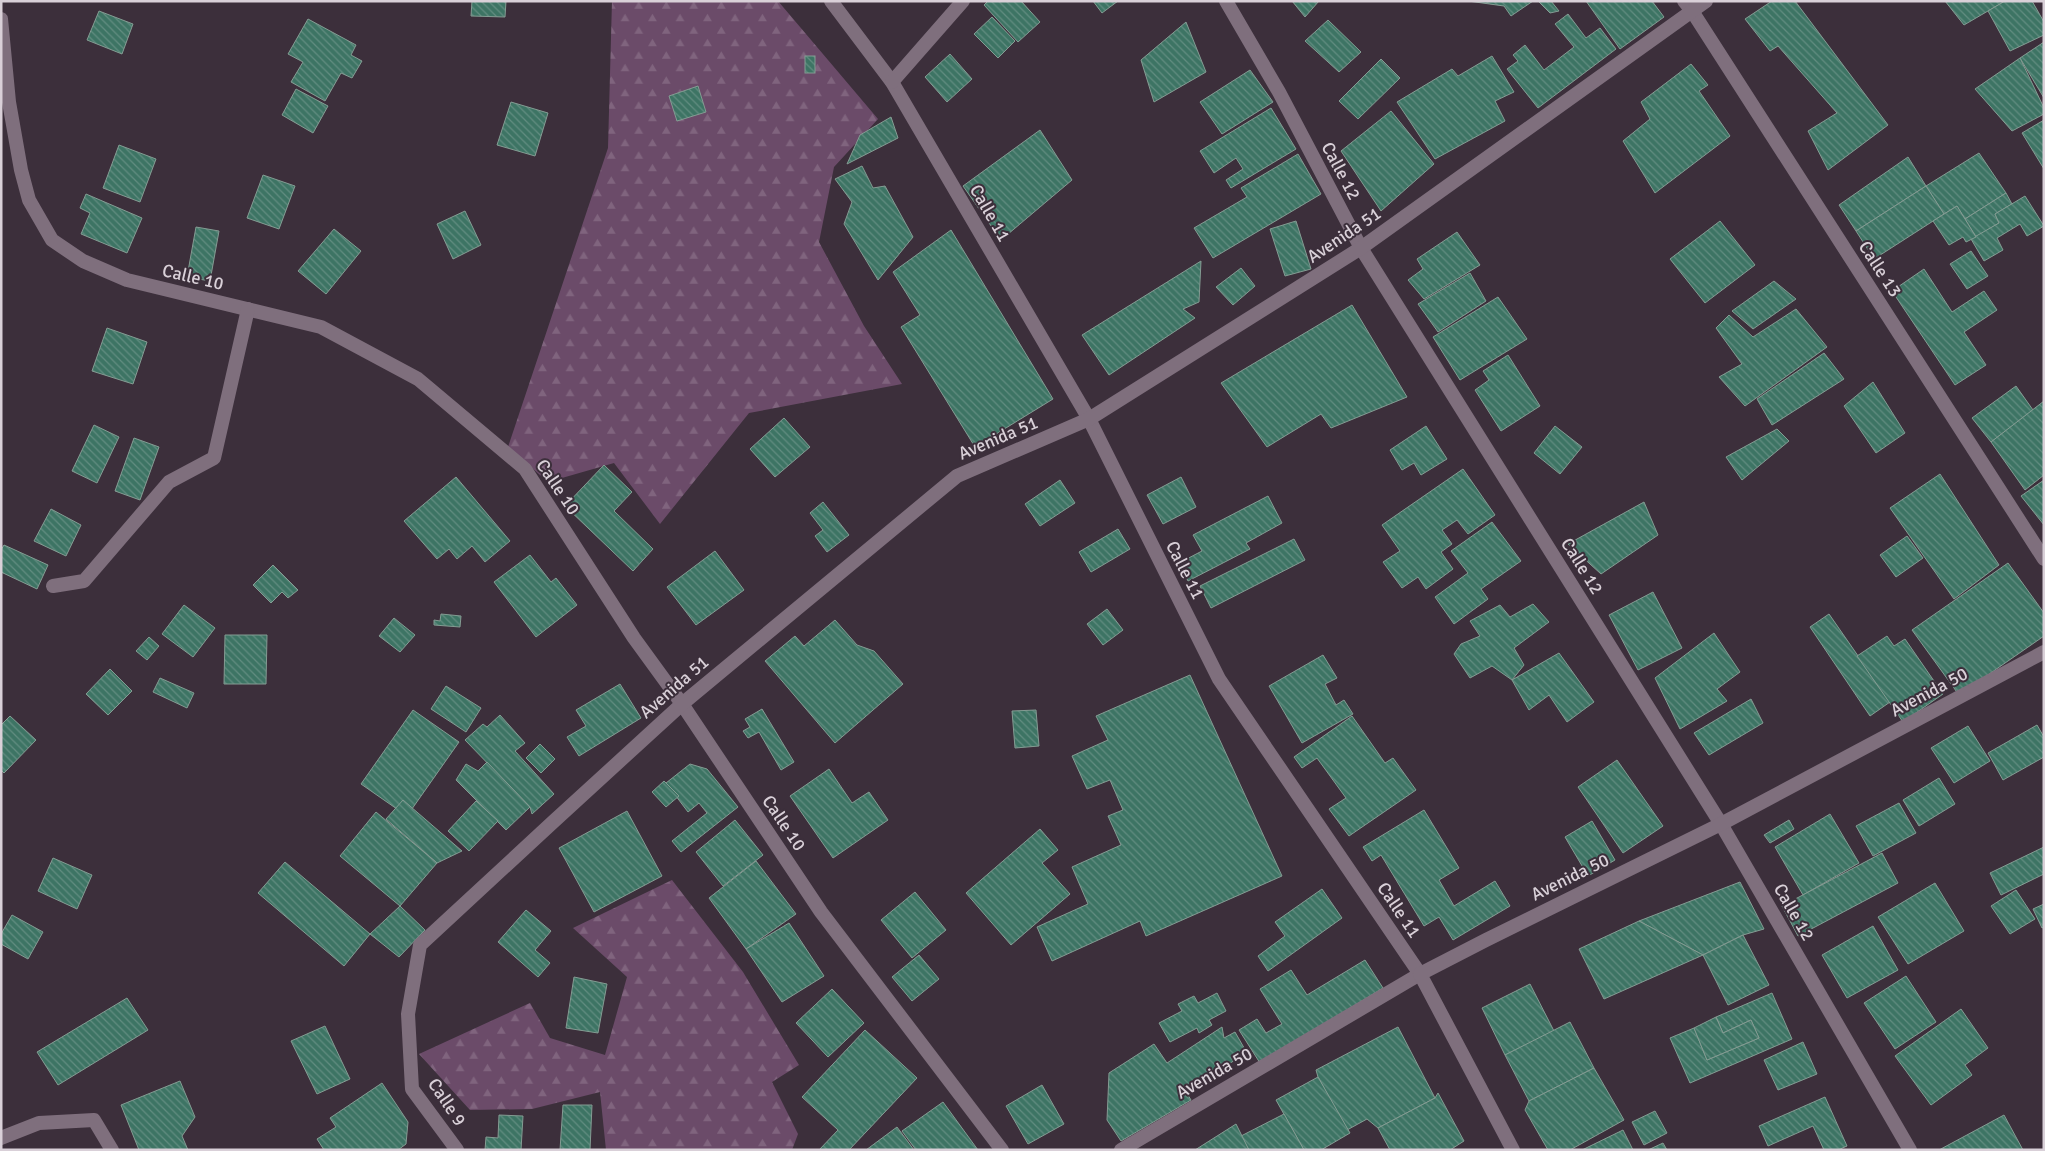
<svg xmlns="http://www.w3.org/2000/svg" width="2045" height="1151" font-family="Signika,sans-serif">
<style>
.forest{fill:url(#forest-firs)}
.building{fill:url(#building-back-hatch);stroke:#849c93}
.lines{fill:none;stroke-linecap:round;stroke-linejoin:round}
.minor{stroke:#7f6f7d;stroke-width:14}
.tertiary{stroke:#7f6f7d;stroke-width:14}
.labels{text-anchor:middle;stroke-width:4;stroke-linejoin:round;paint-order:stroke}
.street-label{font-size:18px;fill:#d9d0d8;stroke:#3c2f3b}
</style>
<defs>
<pattern id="forest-firs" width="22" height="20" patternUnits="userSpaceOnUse" patternTransform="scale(1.25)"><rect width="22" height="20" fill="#6b4b69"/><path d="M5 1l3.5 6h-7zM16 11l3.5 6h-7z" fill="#80647e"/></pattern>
<pattern id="building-back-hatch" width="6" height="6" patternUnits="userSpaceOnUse" patternTransform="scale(1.25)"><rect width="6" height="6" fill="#3d7464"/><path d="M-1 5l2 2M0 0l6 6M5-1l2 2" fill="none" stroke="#628d81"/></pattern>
</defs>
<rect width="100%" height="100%" fill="#3c2f3b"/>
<g class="forest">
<path d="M612 1H778L878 119 834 167 819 242 864 326 902 384 749 413 660 524 614 463 548 482 508 447 608 148Z"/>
<path d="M672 880 743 972 799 1065 772 1082 798 1134 792 1150H606L600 1092 532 1109 470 1110 419 1054 530 1003 550 1038 605 1055 627 977 573 928Z"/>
</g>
<g class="building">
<path d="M472 1H506L505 17 471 16Z"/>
<path d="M988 1H1021L1040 22 1018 42 984 5Z"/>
<path d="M1093 1H1118L1102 13Z"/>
<path d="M1292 1H1319L1305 17Z"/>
<path d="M1468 1H1533L1511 16 1504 6Z"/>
<path d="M1538 1H1551L1559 11 1550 13Z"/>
<path d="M1586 1H1652L1664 17 1620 49Z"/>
<path d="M1772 1H1795L1888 125 1828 170 1808 131 1837 113 1778 46 1770 51 1745 19Z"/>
<path d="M1945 1H2005L1964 25Z"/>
<path d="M2005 1H2032L2044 22V35L2010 51 1988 11Z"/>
<path d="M99 11 133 24 122 54 87 40Z"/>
<path d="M1568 14 1586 38 1600 28 1616 49 1538 108 1507 69 1518 61 1513 55 1525 45 1544 70 1574 47 1555 24Z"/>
<path d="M992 17 1015 41 998 58 974 34Z"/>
<path d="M308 19 356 45 351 55 362 61 352 78 341 73 325 101 291 82 303 62 288 54Z"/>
<path d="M1328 20 1361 52 1339 72 1305 41Z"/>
<path d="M1186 22 1206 72 1154 102 1141 60Z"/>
<path d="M2044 42V98L2020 58Z"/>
<path d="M950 54 972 79 947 102 925 77Z"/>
<rect x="805" y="56" width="10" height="17"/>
<path d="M1492 56 1514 92 1495 101 1505 121 1435 159 1397 102 1452 69 1458 76Z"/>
<path d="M2020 58 2044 108V114L2012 131 1975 89Z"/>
<path d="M1381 59 1400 78 1358 119 1339 101Z"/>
<path d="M1691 64 1708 85 1699 91 1730 136 1655 193 1623 141 1650 119 1641 102Z"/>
<path d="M1250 70 1273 102 1222 134 1200 102Z"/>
<path d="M698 86 706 112 677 121 669 96Z"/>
<path d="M296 89 328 106 313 133 282 115Z"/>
<path d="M511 102 548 113 535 156 497 145Z"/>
<path d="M1271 108 1296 149 1231 188 1226 180 1243 169 1236 158 1214 173 1200 151Z"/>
<path d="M1391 111 1434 164 1381 211 1341 151Z"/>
<path d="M891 117 898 138 847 164 860 135Z"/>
<path d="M2044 120V169L2022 133Z"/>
<path d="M1040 130 1072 180 1001 240 963 186Z"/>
<path d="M119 145 156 159 140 202 103 188Z"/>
<path d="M1979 153 2006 193 1965 219 1957 206 1944 214 1926 186Z"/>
<path d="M1298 154 1321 194 1213 258 1194 228 1247 197 1241 188Z"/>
<path d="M1908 157 1926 186 1856 231 1839 205Z"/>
<path d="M862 166 873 188 885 186 913 237 878 280 844 224 852 202 835 179Z"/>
<path d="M263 175 295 186 279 229 247 218Z"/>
<path d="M1926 186 1944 214 1874 259 1856 231Z"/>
<path d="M2006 193 2012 204 1995 214 1999 223 1976 237 1965 219Z"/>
<path d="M86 194 142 218 127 253 81 234 90 213 80 208Z"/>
<path d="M2025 196 2044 226 2027 236 2020 224 1997 238 2003 250 1984 261 1971 239 1999 223 1995 214Z"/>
<path d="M1957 206 1976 237 1966 242 1963 237 1949 245 1933 221Z"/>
<path d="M465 211 481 245 453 259 437 224Z"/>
<path d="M1296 221 1311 269 1285 276 1270 229Z"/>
<path d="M1720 221 1755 265 1705 303 1670 259Z"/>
<path d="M196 227 219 231 210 281 187 277Z"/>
<path d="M334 229 361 251 326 294 298 271Z"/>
<path d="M951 230 1053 399 975 447 901 327 920 315 893 272Z"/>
<path d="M1457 232 1480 265 1424 299 1408 280 1423 269 1417 259Z"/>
<path d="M1971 251 1988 276 1967 289 1950 264Z"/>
<path d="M1201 261 1199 302 1183 309 1195 318 1109 375 1082 335Z"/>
<path d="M1241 268 1255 286 1233 305 1216 287Z"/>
<path d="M1924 269 1952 312 1984 291 1997 310 1964 332 1986 365 1955 385 1892 291Z"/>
<path d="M1470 273 1486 301 1438 332 1418 304Z"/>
<path d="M1774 281 1796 299 1753 329 1732 311Z"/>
<path d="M1498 297 1527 339 1460 380 1433 337Z"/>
<path d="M1352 305 1407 397 1331 428 1321 414 1267 447 1221 383Z"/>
<path d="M1796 309 1827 347 1745 406 1719 377 1742 364 1716 328 1729 315 1753 337Z"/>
<path d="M107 328 147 342 133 384 92 371Z"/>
<path d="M1824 353 1844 379 1772 425 1757 399Z"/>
<path d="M1508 355 1540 406 1501 431 1475 390 1489 380 1483 371Z"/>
<path d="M1873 382 1905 433 1876 453 1844 406Z"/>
<path d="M2016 386 2033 410 1991 442 1972 418Z"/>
<path d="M2044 401V475L2025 490 1991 442Z"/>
<path d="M784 418 810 447 775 477 750 449Z"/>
<path d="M94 425 119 437 97 483 72 471Z"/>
<path d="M1426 426 1447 459 1421 475 1414 463 1402 470 1390 450Z"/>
<path d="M1555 426 1582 447 1560 474 1534 453Z"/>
<path d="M1777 429 1789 441 1742 480 1726 457Z"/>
<path d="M134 438 159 447 140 500 115 491Z"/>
<path d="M604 465 632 492 614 511 653 549 633 571 565 506Z"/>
<path d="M1463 469 1495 515 1468 534 1457 520 1442 530 1452 544 1441 552 1453 569 1426 589 1418 577 1402 588 1383 562 1400 551 1382 525Z"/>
<path d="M1940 474 1999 565 1954 599 1890 508Z"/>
<path d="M456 477 510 541 485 562 472 546 457 559 449 549 437 559 404 521Z"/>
<path d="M1181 477 1196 507 1163 524 1147 495Z"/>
<path d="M1060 480 1075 503 1040 526 1025 504Z"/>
<path d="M2044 480V525L2021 496Z"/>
<path d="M1268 496 1282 523 1246 543 1250 549 1188 581 1179 563 1202 551 1193 535Z"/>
<path d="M823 502 849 535 827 552 815 536 823 530 810 513Z"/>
<path d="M1644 502 1658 535 1601 574 1568 544Z"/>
<path d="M51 509 81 525 66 556 34 541Z"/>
<path d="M1492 522 1521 561 1481 589 1488 599 1454 624 1435 597 1468 573 1451 551Z"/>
<path d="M1118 529 1130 549 1091 572 1079 552Z"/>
<path d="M1907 536 1923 558 1896 577 1880 555Z"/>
<path d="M1294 539 1305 560 1211 608 1200 586Z"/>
<path d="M4 545 48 565 37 589 1 572V550Z"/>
<path d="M715 551 744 590 696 625 667 587Z"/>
<path d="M530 555 551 582 556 578 577 605 536 637 494 582Z"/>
<path d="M2008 563 2044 613V636L1959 695 1912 630Z"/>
<path d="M273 565 298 590 288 598 282 592 271 603 253 585Z"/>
<path d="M1653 592 1682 648 1638 670 1609 615Z"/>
<path d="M1533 604 1549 622 1514 648 1524 665 1512 680 1492 666 1470 678 1454 654 1461 644 1480 636 1470 621 1500 605 1510 617Z"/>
<path d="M184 605 215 628 193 657 162 634Z"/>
<path d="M1107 609 1123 630 1103 645 1087 624Z"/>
<path d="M441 614 461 616 460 627 434 625V620L440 621Z"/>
<path d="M1829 614 1890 702 1870 716 1810 627Z"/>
<path d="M394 618 415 635 400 652 379 636Z"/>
<path d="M835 620 857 645 874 651 903 684 835 743 765 661 795 636 804 646Z"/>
<path d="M1714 633 1740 672 1717 689 1727 701 1680 729 1655 678Z"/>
<path d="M225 635H267L266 684H224Z"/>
<path d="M1887 636 1894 646 1905 639 1943 694 1903 722 1857 656Z"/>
<path d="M149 637 159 646 147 660 136 651Z"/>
<path d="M1559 653 1594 702 1567 722 1549 695 1529 710 1512 680Z"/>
<path d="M1323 655 1337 678 1325 684 1336 705 1344 700 1353 714 1302 743 1269 686Z"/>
<path d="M110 669 132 691 108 715 86 694Z"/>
<path d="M1190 675 1282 876 1146 936 1140 921 1052 961 1037 927 1088 904 1072 867 1121 845 1108 816 1123 810 1110 780 1087 789 1072 756 1108 740 1096 716Z"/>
<path d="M160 678 194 693 187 708 153 692Z"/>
<path d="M620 684 641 718 579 756 567 737 586 726 576 710Z"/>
<path d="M446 686 481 708 466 732 431 709Z"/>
<path d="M1751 699 1763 723 1709 755 1694 733Z"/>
<path d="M762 709 794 762 781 770 759 732 748 738 743 731 750 727 745 719Z"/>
<path d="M413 710 459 742 407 816 361 784Z"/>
<path d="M1036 710 1039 746 1015 748 1012 711Z"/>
<path d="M500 715 525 743 515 751 554 794 532 814 530 807 465 740 483 724 487 727Z"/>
<path d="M10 716 36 740 4 773 1 770V725Z"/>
<path d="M1352 716 1385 763 1393 758 1416 790 1349 836 1329 809 1346 798 1317 758 1302 768 1294 757Z"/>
<path d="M2037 725 2044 737V757L2003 780 1988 753Z"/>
<path d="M1968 726 1990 761 1954 783 1931 748Z"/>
<path d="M540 744 555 759 541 773 526 758Z"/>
<path d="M1617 760 1663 826 1623 853 1578 787Z"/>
<path d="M487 762 530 807 506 830 456 780 466 764 478 771Z"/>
<path d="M690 764 707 769 738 807 681 852 672 841 707 813 699 803 688 812 666 783Z"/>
<path d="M829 769 852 803 869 792 888 820 833 858 790 796Z"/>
<path d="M1939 778 1955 804 1919 826 1903 800Z"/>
<path d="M664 781 679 796 666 807 652 792Z"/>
<path d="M403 800 462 851 437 863 386 819Z"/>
<path d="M476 801 498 821 469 851 448 831Z"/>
<path d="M1899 803 1916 833 1873 856 1856 826Z"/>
<path d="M1424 810 1459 868 1439 880 1454 906 1495 881 1510 906 1453 940 1439 917 1424 926 1381 855 1372 861 1363 847Z"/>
<path d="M627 811 662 876 594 912 559 848Z"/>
<path d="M376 812 437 863 400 906 340 856Z"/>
<path d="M1830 814 1859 863 1803 895 1775 847Z"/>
<path d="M735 820 763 855 723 886 696 852Z"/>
<path d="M1789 820 1794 829 1770 843 1764 835Z"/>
<path d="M1592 821 1615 860 1588 876 1565 837Z"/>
<path d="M1040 829 1058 850 1042 863 1070 894 1011 945 966 893Z"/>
<path d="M2044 847V874L2001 895 1990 873Z"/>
<path d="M1882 853 1898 883 1798 936 1782 906Z"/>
<path d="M53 858 92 875 77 909 38 891Z"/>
<path d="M756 861 796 914 746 949 709 898Z"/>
<path d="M285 862 370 934 344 966 258 893Z"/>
<path d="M1740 882 1764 929 1743 935 1703 955 1639 921Z"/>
<path d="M1935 883 1964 931 1908 964 1878 917Z"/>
<path d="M1322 889 1342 918 1268 971 1258 956 1285 936 1275 922Z"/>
<path d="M2016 890 2035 919 2010 934 1991 906Z"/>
<path d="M915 892 946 930 912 958 881 920Z"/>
<path d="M2044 904V927L2042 928 2033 909Z"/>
<path d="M400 906 425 930 399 957 370 934Z"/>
<path d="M526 910 551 931 535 950 550 963 538 977 498 942Z"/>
<path d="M12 915 43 932 28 959 1 944V934Z"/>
<path d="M1639 921 1703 955 1604 999 1579 949Z"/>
<path d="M789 923 824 976 782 1002 746 949Z"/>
<path d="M1873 926 1898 970 1847 998 1822 955Z"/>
<path d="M1743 935 1769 985 1728 1005 1703 955Z"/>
<path d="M919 955 939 979 912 1001 892 977Z"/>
<path d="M1365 960 1383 988 1260 1063 1239 1030 1257 1019 1266 1033 1282 1024 1260 989 1291 970 1307 995Z"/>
<path d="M1906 976 1936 1022 1895 1049 1864 1003Z"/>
<path d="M574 977 607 984 598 1033 566 1028Z"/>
<path d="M1530 984 1554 1031 1505 1055 1482 1008Z"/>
<path d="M832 989 864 1023 828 1057 796 1023Z"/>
<path d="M1217 993 1226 1011 1209 1020 1212 1025 1199 1033 1197 1028 1170 1042 1159 1023 1182 1011 1178 1004 1194 996 1198 1003Z"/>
<path d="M1772 993 1792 1039 1690 1083 1670 1038 1694 1028 1707 1060 1759 1038 1751 1020 1723 1033 1716 1017Z"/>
<path d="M127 998 148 1030 58 1085 37 1052Z"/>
<path d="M1961 1009 1988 1048 1965 1065 1972 1075 1931 1105 1895 1056Z"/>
<path d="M1716 1017 1723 1033 1751 1020 1759 1038 1707 1060 1694 1028Z"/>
<path d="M1570 1022 1594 1068 1529 1101 1505 1055Z"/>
<path d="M325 1026 350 1079 317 1094 291 1041Z"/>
<path d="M1222 1027 1224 1038 1235 1032 1247 1053 1185 1090 1191 1100 1121 1141 1107 1120 1109 1073 1154 1044 1167 1063Z"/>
<path d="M1398 1027 1435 1098 1378 1128 1367 1119 1347 1130 1318 1077 1316 1070Z"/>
<path d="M865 1030 917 1078 849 1150H819L838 1130 802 1097Z"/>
<path d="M1803 1042 1817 1074 1778 1090 1764 1060Z"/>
<path d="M1594 1068 1624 1120 1570 1150H1548L1525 1110 1529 1101Z"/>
<path d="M1318 1077 1350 1133 1321 1150H1304L1276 1100Z"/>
<path d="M180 1081 195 1117 182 1136 188 1150H139L121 1105Z"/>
<path d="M382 1083 408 1122 406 1144 398 1150H324L317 1139 336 1127 330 1118Z"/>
<path d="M1042 1085 1064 1124 1028 1144 1006 1106Z"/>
<path d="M1438 1093 1464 1141 1450 1150H1390L1378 1128 1435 1098Z"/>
<path d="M1825 1097 1847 1146 1838 1150H1824L1813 1126 1768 1146 1759 1126Z"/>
<path d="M943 1102 978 1150H916L902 1131Z"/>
<path d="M563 1105H592L590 1150H560Z"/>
<path d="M1655 1111 1667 1133 1644 1145 1632 1122Z"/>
<path d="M1284 1114 1304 1150H1249L1241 1136Z"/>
<path d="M499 1115 523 1116 521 1150H485L486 1137 498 1138Z"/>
<path d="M2004 1115 2023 1150H1939Z"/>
<path d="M1236 1124 1249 1150H1195Z"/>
<path d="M897 1127 914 1150H866Z"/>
<path d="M1623 1130 1633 1150H1582Z"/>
<path d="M1663 1143 1667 1150H1648Z"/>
</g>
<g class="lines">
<g class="minor">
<path d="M831 1 892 82 1089 419 1219 679 1420 974 1121 1150"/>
<path d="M1226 1 1279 92 1361 248 1721 824 1910 1150"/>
<path d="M1684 1 1692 11 2044 559"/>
<path d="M1 19 9 102 21 170 29 200 52 240 83 261 127 280 321 327 418 379 525 469 634 638 682 704 821 912 1002 1150"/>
<path d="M892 82 963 1"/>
<path d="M53 586 84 581 169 482 214 458 248 309"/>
<path d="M1 1138 39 1123 94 1120 112 1150"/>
<path d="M457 1150 412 1089 408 1014 420 945 553 822 682 704 957 476 1089 419 1361 248 1706 1"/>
</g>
<path class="tertiary" d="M1513 1150 1420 974 1486 940 1721 824 2044 652"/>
</g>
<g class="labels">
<g class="street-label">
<text transform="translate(1341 171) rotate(62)" y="6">Calle 12</text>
<text transform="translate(990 213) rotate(60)" y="6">Calle 11</text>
<text transform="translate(1344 235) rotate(-34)" y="6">Avenida 51</text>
<text transform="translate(1880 269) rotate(57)" y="6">Calle 13</text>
<text transform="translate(193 277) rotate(13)" y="6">Calle 10</text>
<text transform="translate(998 438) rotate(-23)" y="6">Avenida 51</text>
<text transform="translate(558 487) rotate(56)" y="6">Calle 10</text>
<text transform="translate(1582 566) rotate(58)" y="6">Calle 12</text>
<text transform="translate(1185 570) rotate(63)" y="6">Calle 11</text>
<text transform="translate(674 687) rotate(-41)" y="6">Avenida 51</text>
<text transform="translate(1929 692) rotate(-28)" y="6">Avenida 50</text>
<text transform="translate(784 823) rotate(56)" y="6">Calle 10</text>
<text transform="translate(1570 877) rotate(-26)" y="6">Avenida 50</text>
<text transform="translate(1399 910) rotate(56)" y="6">Calle 11</text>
<text transform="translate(1794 912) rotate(60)" y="6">Calle 12</text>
<text transform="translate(1214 1073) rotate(-30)" y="6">Avenida 50</text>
<text transform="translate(447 1102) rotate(56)" y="6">Calle 9</text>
</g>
</g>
<rect width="2045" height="1151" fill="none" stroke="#d9d0d8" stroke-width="5"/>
</svg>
